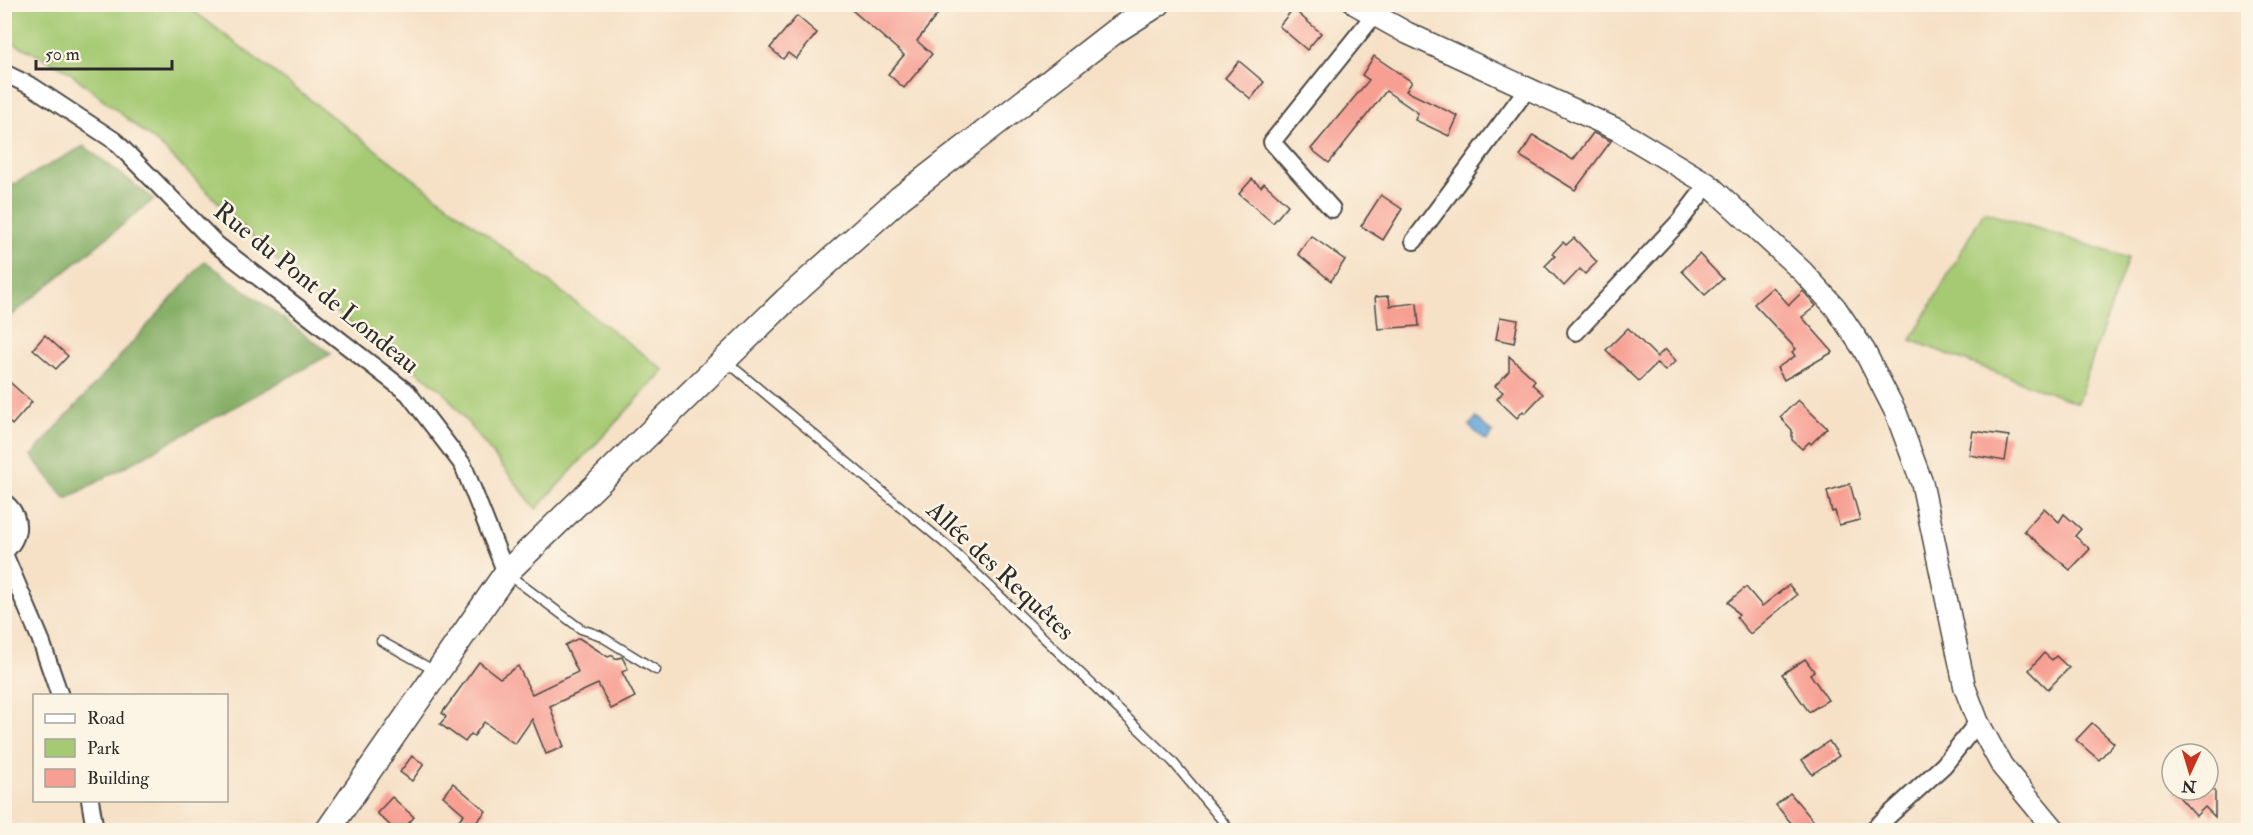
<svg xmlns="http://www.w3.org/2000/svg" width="2253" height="835" font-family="'IM FELL Double Pica',serif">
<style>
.green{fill:#a6ca73;stroke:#687a4f;stroke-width:1.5}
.forest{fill:#84ae65;stroke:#586c48;stroke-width:1.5}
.water{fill:#64a6d8;stroke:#486882;stroke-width:1.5}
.building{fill:#f79f93}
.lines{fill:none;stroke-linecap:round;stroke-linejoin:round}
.service-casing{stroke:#494642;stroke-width:11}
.minor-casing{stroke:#494642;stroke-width:20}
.tertiary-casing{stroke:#494642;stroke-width:24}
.secondary-casing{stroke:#494642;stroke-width:27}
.service{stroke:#fff;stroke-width:8}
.minor{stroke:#fff;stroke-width:16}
.tertiary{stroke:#fff;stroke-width:21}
.secondary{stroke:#fff;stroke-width:24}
.labels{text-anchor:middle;stroke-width:5;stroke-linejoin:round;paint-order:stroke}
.street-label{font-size:26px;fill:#2b2b2b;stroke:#fcf5e5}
</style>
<rect width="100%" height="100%" fill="#fcf5e5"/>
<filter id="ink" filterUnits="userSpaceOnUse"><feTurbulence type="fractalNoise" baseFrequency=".0167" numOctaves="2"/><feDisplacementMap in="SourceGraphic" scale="12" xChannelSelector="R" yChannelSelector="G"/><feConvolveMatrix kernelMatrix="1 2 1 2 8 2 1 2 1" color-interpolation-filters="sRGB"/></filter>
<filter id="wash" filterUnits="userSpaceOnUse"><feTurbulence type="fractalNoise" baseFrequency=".008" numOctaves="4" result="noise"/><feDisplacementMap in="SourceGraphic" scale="24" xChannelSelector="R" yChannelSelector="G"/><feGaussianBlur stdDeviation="1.35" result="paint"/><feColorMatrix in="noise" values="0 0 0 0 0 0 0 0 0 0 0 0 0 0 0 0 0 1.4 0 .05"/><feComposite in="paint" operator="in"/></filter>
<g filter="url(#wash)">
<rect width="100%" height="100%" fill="#f6e1c7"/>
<g class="green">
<path d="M4 5H186L664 370 536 509 443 391 311 294 161 146 64 68 5 39Z"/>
<path d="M1984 211 2128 258 2077 403 1911 340Z"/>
</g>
<g class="forest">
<path d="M84 146 154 199 5 321V189Z"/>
<path d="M205 261 331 354 66 499 31 456Z"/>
</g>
<path class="water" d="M1476 418 1493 433 1486 441 1469 426Z"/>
<g id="blocks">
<g class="building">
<path d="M845 4H932L940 11 917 41 932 54 904 88 888 74 904 55Z"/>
<path d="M1293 9 1321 33 1307 50 1279 26Z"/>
<path d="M797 16 817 33 796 59 788 53 783 59 770 48Z"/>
<path d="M1374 56 1412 82 1406 91 1458 116 1449 136 1415 120 1418 113 1386 91 1329 163 1311 149 1369 80 1362 75Z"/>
<path d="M1239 61 1264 82 1251 99 1225 78Z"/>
<path d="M1593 133 1611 141 1575 190 1520 156 1533 135 1573 160Z"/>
<path d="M1252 179 1261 187 1264 183 1288 205 1273 223 1239 194Z"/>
<path d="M1381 195 1402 209 1383 240 1361 226Z"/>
<path d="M1311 236 1345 260 1331 281 1298 254Z"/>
<path d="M1574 238 1597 262 1585 274 1580 269 1564 286 1545 266 1555 256 1552 254 1563 242 1566 245Z"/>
<path d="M1699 254 1723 279 1705 295 1682 271Z"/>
<path d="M1773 287 1789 305 1803 291 1816 306 1802 317 1833 352 1784 380 1777 368 1795 356 1792 352 1796 349 1754 304Z"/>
<path d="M1389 296 1390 306 1417 303 1419 326 1378 329 1375 297Z"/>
<path d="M1500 317 1518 320 1514 343 1496 339Z"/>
<path d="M1628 328 1657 357 1665 349 1676 361 1665 371 1657 363 1639 381 1606 350Z"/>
<path d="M45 335 68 356 56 369 33 349Z"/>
<path d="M1509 356 1535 380 1532 384 1543 394 1525 413 1523 411 1517 418 1497 399 1503 392 1495 386 1509 371Z"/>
<path d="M4 377 32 402 12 425 4 417Z"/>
<path d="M1798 400 1827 428 1811 444 1809 442 1802 449 1792 440V430L1780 417Z"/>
<path d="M1973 431 2009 436 2005 461 1969 455Z"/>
<path d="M1850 484 1860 520 1839 525 1835 511 1832 512 1827 491Z"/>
<path d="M2044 508 2059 522 2064 514 2081 529 2075 536 2090 549 2070 570 2024 531Z"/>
<path d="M1789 585 1797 595 1750 634 1736 617 1739 615 1728 602 1746 587 1762 606Z"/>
<path d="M579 638 608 657 613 655 615 659 622 657 628 669 622 672 635 697 611 709 598 684 550 706 564 747 546 754 532 719 515 744 484 722 474 736 471 734 465 742 440 724 446 717 442 713 479 662 500 678 518 666 532 694 578 672 565 645Z"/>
<path d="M2044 653 2052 660 2056 656 2069 668 2048 689 2029 670Z"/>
<path d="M1805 659 1814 671 1810 674 1828 700 1809 712 1782 674Z"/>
<path d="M2092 723 2114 743 2099 760 2076 740Z"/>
<path d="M1829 741 1839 756 1812 774 1802 760Z"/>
<path d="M412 756 424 764 412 781 400 772Z"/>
<path d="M453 783 486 811 469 831H449L464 814 443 796Z"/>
<path d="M2173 790H2215V817L2205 807 2196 816Z"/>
<path d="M1790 793 1822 831H1798L1776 805Z"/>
<path d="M392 797 414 817 402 831H396L377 813Z"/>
</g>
</g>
</g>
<g filter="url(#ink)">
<use href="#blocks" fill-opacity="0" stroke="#494642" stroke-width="1.5"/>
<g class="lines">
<defs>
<g id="service">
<path d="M727 362 949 547 1172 761 1230 830"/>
<path d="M509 575 581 629 599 635 656 670"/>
<path d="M381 641 437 672"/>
</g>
<g id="minor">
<path d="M4 73 33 87 115 141 217 245 408 393 463 465 506 573"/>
<path d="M1332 209 1272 142 1374 15"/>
<path d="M1414 241 1527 89"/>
<path d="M1576 332 1679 222 1708 184"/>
<path d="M4 502C22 516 21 537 4 552"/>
<path d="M4 554 40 638 60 696"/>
<path d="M90 800 95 830"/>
<path d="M1873 830 1944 765 1978 722"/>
</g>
<path id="tertiary" d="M1355 4 1407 33 1618 130 1708 184 1803 272 1835 307 1864 350 1896 413 1922 483 1965 688 1978 722 2002 766 2055 830"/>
<path id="secondary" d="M328 830 506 573 786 300 900 198 1114 32 1158 4"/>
</defs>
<use href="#service" class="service-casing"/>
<use href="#minor" class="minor-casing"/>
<use href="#tertiary" class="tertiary-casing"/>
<use href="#secondary" class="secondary-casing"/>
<use href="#service" class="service"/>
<use href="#minor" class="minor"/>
<use href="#tertiary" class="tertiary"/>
<use href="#secondary" class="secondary"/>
</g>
</g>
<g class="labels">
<g class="street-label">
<text transform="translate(317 287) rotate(39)" y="9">Rue du Pont de Londeau</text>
<text transform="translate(1001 570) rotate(43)" y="9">Allée des Requêtes</text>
</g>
</g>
<rect width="2253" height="835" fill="none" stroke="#fcf5e5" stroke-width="24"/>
<rect x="33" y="694" width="195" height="108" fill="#fcf5e5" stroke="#a8a49b" stroke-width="1.5"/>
<rect x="45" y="714" width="30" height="9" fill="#ffffff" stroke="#a8a49b" stroke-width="1.5"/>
<text x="87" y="724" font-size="18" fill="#2b2b2b">Road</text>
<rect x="45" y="739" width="30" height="18" fill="#a6ca73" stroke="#a8a49b" stroke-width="1.5"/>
<text x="87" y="754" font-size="18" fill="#2b2b2b">Park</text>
<rect x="45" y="769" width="30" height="18" fill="#f79f93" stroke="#a8a49b" stroke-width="1.5"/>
<text x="87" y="784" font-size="18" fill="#2b2b2b">Building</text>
<g transform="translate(2190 772) rotate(184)"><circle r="28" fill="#fcf5e5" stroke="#a8a49b" stroke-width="1.5"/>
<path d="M0-4.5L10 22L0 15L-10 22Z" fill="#c8321e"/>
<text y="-9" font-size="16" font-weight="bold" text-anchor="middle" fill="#2b2b2b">N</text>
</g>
<path d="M36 60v9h136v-9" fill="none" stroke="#2b2b2b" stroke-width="3"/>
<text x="45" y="60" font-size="18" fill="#2b2b2b" stroke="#fcf5e5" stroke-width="4.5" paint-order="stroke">50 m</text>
</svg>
